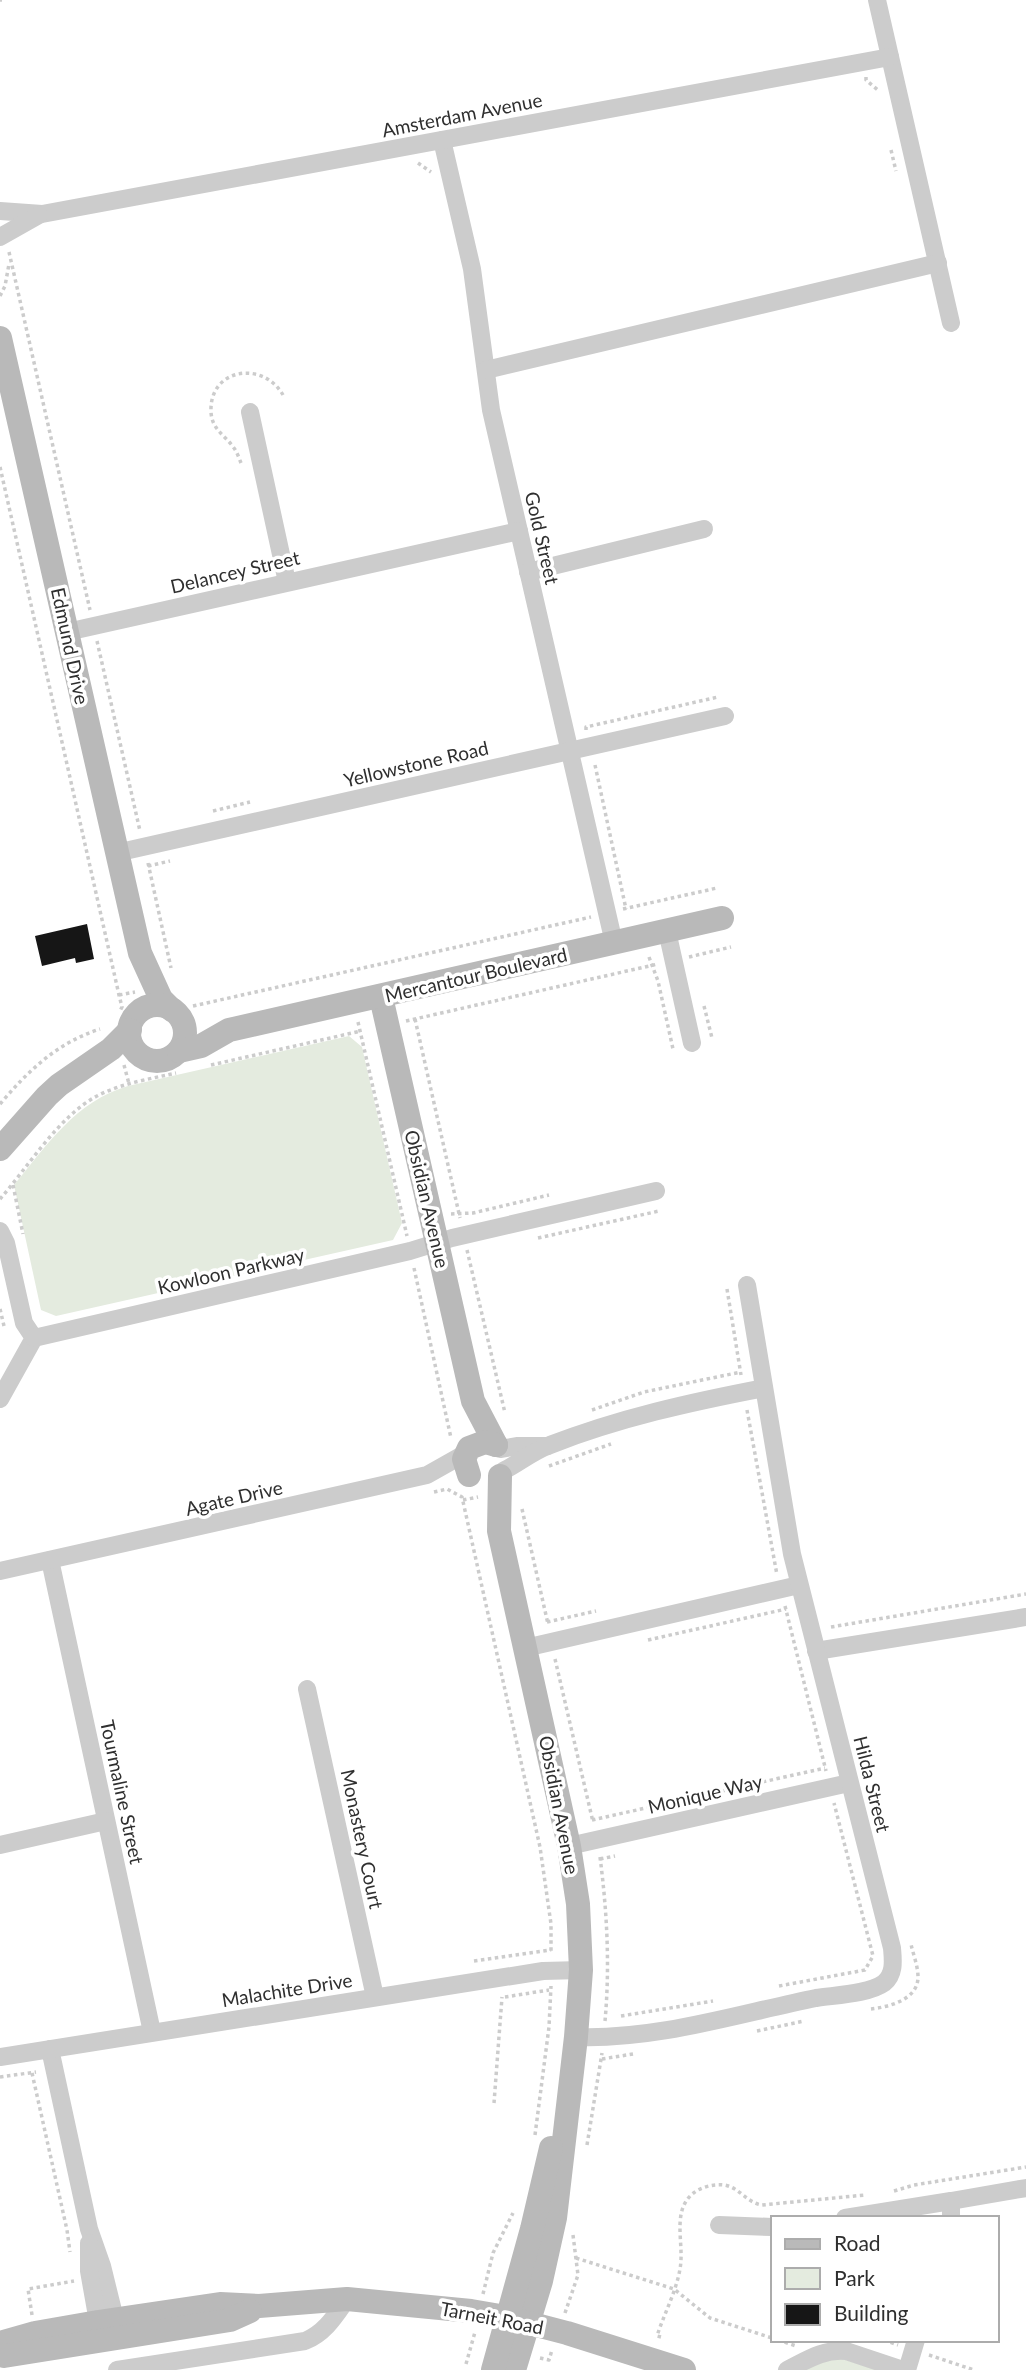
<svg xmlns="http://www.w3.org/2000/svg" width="1026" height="2370" font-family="Lato,sans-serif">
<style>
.green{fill:#e4ebdf}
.building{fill:#161616}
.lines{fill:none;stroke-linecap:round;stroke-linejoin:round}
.path{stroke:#ccc;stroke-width:3.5;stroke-dasharray:3.5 3.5;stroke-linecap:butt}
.street{stroke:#ccc;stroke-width:18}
.secondary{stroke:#b9b9b9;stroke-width:24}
.labels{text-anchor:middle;stroke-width:7;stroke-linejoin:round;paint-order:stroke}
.street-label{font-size:19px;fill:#2f2f2f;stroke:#fff}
</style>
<rect width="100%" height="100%" fill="#fff"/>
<g class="green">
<path d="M349 1036 362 1047 402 1223 393 1240 56 1316 41 1310 14 1185C47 1145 76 1101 128 1086Z"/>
<path d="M839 2358 879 2370H803L825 2360Z"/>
</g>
<path class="building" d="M87 924 94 959 76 963 75 958 42 966 35 936Z"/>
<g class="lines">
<g class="path">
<path d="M0 0H2"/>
<path d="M866 77V80L879 91"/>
<path d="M891 150 896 171"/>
<path d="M418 163 431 172"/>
<path d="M9 252 90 610"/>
<path d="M0 296 5 286 9 264"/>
<path d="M241 463C239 458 237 452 234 448 225 435 212 430 211 412 209 368 263 360 283 395"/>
<path d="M0 467 119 995 122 1007 120 1011"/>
<path d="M253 571 256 570 263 559"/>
<path d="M97 641 140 831"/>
<path d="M586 730V727L718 697"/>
<path d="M595 765 626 909"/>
<path d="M213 811 250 802"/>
<path d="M148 863 171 968"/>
<path d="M148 866 170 861"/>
<path d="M623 909 717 888"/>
<path d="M649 957 658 981 673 1049"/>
<path d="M689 957 731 947"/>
<path d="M119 995 135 992"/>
<path d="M193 1006 591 917"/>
<path d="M704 1006 712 1038"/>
<path d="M415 1019 460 1218"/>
<path d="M406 1021 658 964"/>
<path d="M358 1022 407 1236"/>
<path d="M124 1065 129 1084"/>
<path d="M211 1065 361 1031"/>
<path d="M0 1104C29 1070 57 1043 100 1029"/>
<path d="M13 1185 23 1234"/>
<path d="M0 1199C28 1167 59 1116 97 1096 122 1083 150 1079 176 1073"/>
<path d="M451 1214 473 1213 549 1195"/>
<path d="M538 1238 659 1211"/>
<path d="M467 1250 505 1413"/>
<path d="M414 1268 451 1438"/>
<path d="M727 1289 741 1375"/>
<path d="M0 1309 4 1326"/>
<path d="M592 1410 644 1392 741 1372"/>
<path d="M747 1410 777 1575"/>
<path d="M549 1466 611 1444"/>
<path d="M434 1492 447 1489 462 1497 540 1847 551 1924V1954"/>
<path d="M463 1500 478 1497"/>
<path d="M522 1509 548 1624"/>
<path d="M785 1606 826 1771"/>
<path d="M547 1622 596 1611"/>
<path d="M831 1627 1026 1594"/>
<path d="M648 1640 786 1609"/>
<path d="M555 1659 593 1822"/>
<path d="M592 1820 825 1768"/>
<path d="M600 1857C607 1911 610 1966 605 2021"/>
<path d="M600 1859 615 1856"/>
<path d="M474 1961 551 1950"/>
<path d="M779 1986 865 1970 873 1956 834 1803"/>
<path d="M505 1997 549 1990"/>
<path d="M871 2009C888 2007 918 2000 918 1977 918 1966 913 1954 911 1944"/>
<path d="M621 2016 713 2001"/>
<path d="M757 2031 804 2021"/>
<path d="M602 2059 633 2054"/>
<path d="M32 2073 67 2230 70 2252"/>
<path d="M0 2077 36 2072"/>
<path d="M494 2103 502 1997"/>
<path d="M535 2135 549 2027 551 1986"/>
<path d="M587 2145 602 2053"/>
<path d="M894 2191 914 2185 1026 2167"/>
<path d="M576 2258 674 2289 710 2318 772 2338"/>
<path d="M483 2294 493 2253 513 2213"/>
<path d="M565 2313 578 2275 573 2235"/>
<path d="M32 2315 28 2289 74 2281"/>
<path d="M661 2337 657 2336C664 2314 676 2292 680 2269 685 2242 669 2207 698 2190 706 2186 715 2184 724 2185 739 2187 747 2203 762 2205L865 2195"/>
<path d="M778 2340 796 2346"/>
<path d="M884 2340 898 2345"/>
<path d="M929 2355 974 2370"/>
<path d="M540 2358 549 2360 552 2350"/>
<path d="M466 2364 475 2332"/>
</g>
<g class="street">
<path d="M877 0 951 323"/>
<path d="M442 140 472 269 491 410 614 943"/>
<path d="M0 211 42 214 890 57"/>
<path d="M0 237 39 215"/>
<path d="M486 370 938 263"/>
<path d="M250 412 287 582"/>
<path d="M528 572 704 529"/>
<path d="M67 632 519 531"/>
<path d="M116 853 725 716"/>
<path d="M667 931 692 1043"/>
<path d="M0 1231 6 1243 24 1323 34 1338 0 1399"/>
<path d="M34 1338 410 1251 452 1238 656 1191"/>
<path d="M496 1445 500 1449 518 1446H548"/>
<path d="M503 1471C519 1463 533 1451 550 1445 619 1418 691 1402 764 1388"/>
<path d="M50 1560 152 2032"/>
<path d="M0 1571 427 1475 466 1453"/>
<path d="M525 1648 799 1585"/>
<path d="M816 1651 1026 1617"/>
<path d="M307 1689 375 1997"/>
<path d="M0 1845 106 1821"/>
<path d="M569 1846 849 1783"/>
<path d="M576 2037C657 2040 737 2014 816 1998 835 1995 869 1994 884 1983 895 1974 893 1960 892 1948L792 1554 747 1285"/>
<path d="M50 2049 89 2229 102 2266 118 2331"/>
<path d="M0 2057 543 1971 581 1970"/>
<path d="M845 2218 951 2201"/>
<path d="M951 2218V2201L1026 2188"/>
<path d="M719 2225 772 2227"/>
<path d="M89 2243V2271L100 2333"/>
<path d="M117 2370 305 2341C325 2333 335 2316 347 2299"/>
<path d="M787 2370C807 2360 823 2349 846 2351L903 2370"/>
<path d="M907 2370 916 2340"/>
</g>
<g class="secondary">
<path d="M0 338 140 953 161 999 172 1010"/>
<path d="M381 997 473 1401 496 1445"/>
<circle cx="157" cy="1033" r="28"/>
<path d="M179 1051 201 1046 229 1030 722 918"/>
<path d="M0 1149 47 1096 59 1085 111 1049 130 1030"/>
<path d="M469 1475 464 1459 469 1448 485 1442 496 1445"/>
<path d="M500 1476 499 1531 569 1846 578 1904 581 1970 576 2037 555 2218 541 2281 514 2370"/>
<path d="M0 2343 35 2333 98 2322 220 2304 259 2306 347 2299 471 2311 506 2317 567 2333 684 2370"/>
<path d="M4 2356 230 2320 250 2311"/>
<path d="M493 2370 532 2229 551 2148"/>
</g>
</g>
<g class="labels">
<g class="street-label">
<text transform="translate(462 115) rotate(-11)" y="7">Amsterdam Avenue</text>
<text transform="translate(542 538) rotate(77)" y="7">Gold Street</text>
<text transform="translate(235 572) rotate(-13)" y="7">Delancey Street</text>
<text transform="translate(70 646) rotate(78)" y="7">Edmund Drive</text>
<text transform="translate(416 764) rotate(-13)" y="7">Yellowstone Road</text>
<text transform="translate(476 975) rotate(-13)" y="7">Mercantour Boulevard</text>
<text transform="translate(427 1199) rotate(77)" y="7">Obsidian Avenue</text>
<text transform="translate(231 1271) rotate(-13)" y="7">Kowloon Parkway</text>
<text transform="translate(234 1498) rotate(-13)" y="7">Agate Drive</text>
<text transform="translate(872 1784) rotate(76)" y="7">Hilda Street</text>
<text transform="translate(122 1792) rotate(78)" y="7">Tourmaline Street</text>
<text transform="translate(705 1794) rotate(-13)" y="7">Monique Way</text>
<text transform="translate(559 1805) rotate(79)" y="7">Obsidian Avenue</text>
<text transform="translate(362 1839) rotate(78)" y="7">Monastery Court</text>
<text transform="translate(287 1990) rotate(-9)" y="7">Malachite Drive</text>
<text transform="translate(492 2318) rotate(11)" y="7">Tarneit Road</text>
</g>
</g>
<rect x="771" y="2216" width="228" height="126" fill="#ffffff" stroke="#acacac" stroke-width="2"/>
<rect x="785" y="2239" width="35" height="10" fill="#b9b9b9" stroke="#acacac" stroke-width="2"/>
<text x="834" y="2251" font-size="21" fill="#2f2f2f">Road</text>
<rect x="785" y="2268" width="35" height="21" fill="#e4ebdf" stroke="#acacac" stroke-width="2"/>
<text x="834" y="2286" font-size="21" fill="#2f2f2f">Park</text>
<rect x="785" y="2304" width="35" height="21" fill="#161616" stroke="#acacac" stroke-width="2"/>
<text x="834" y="2321" font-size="21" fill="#2f2f2f">Building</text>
</svg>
